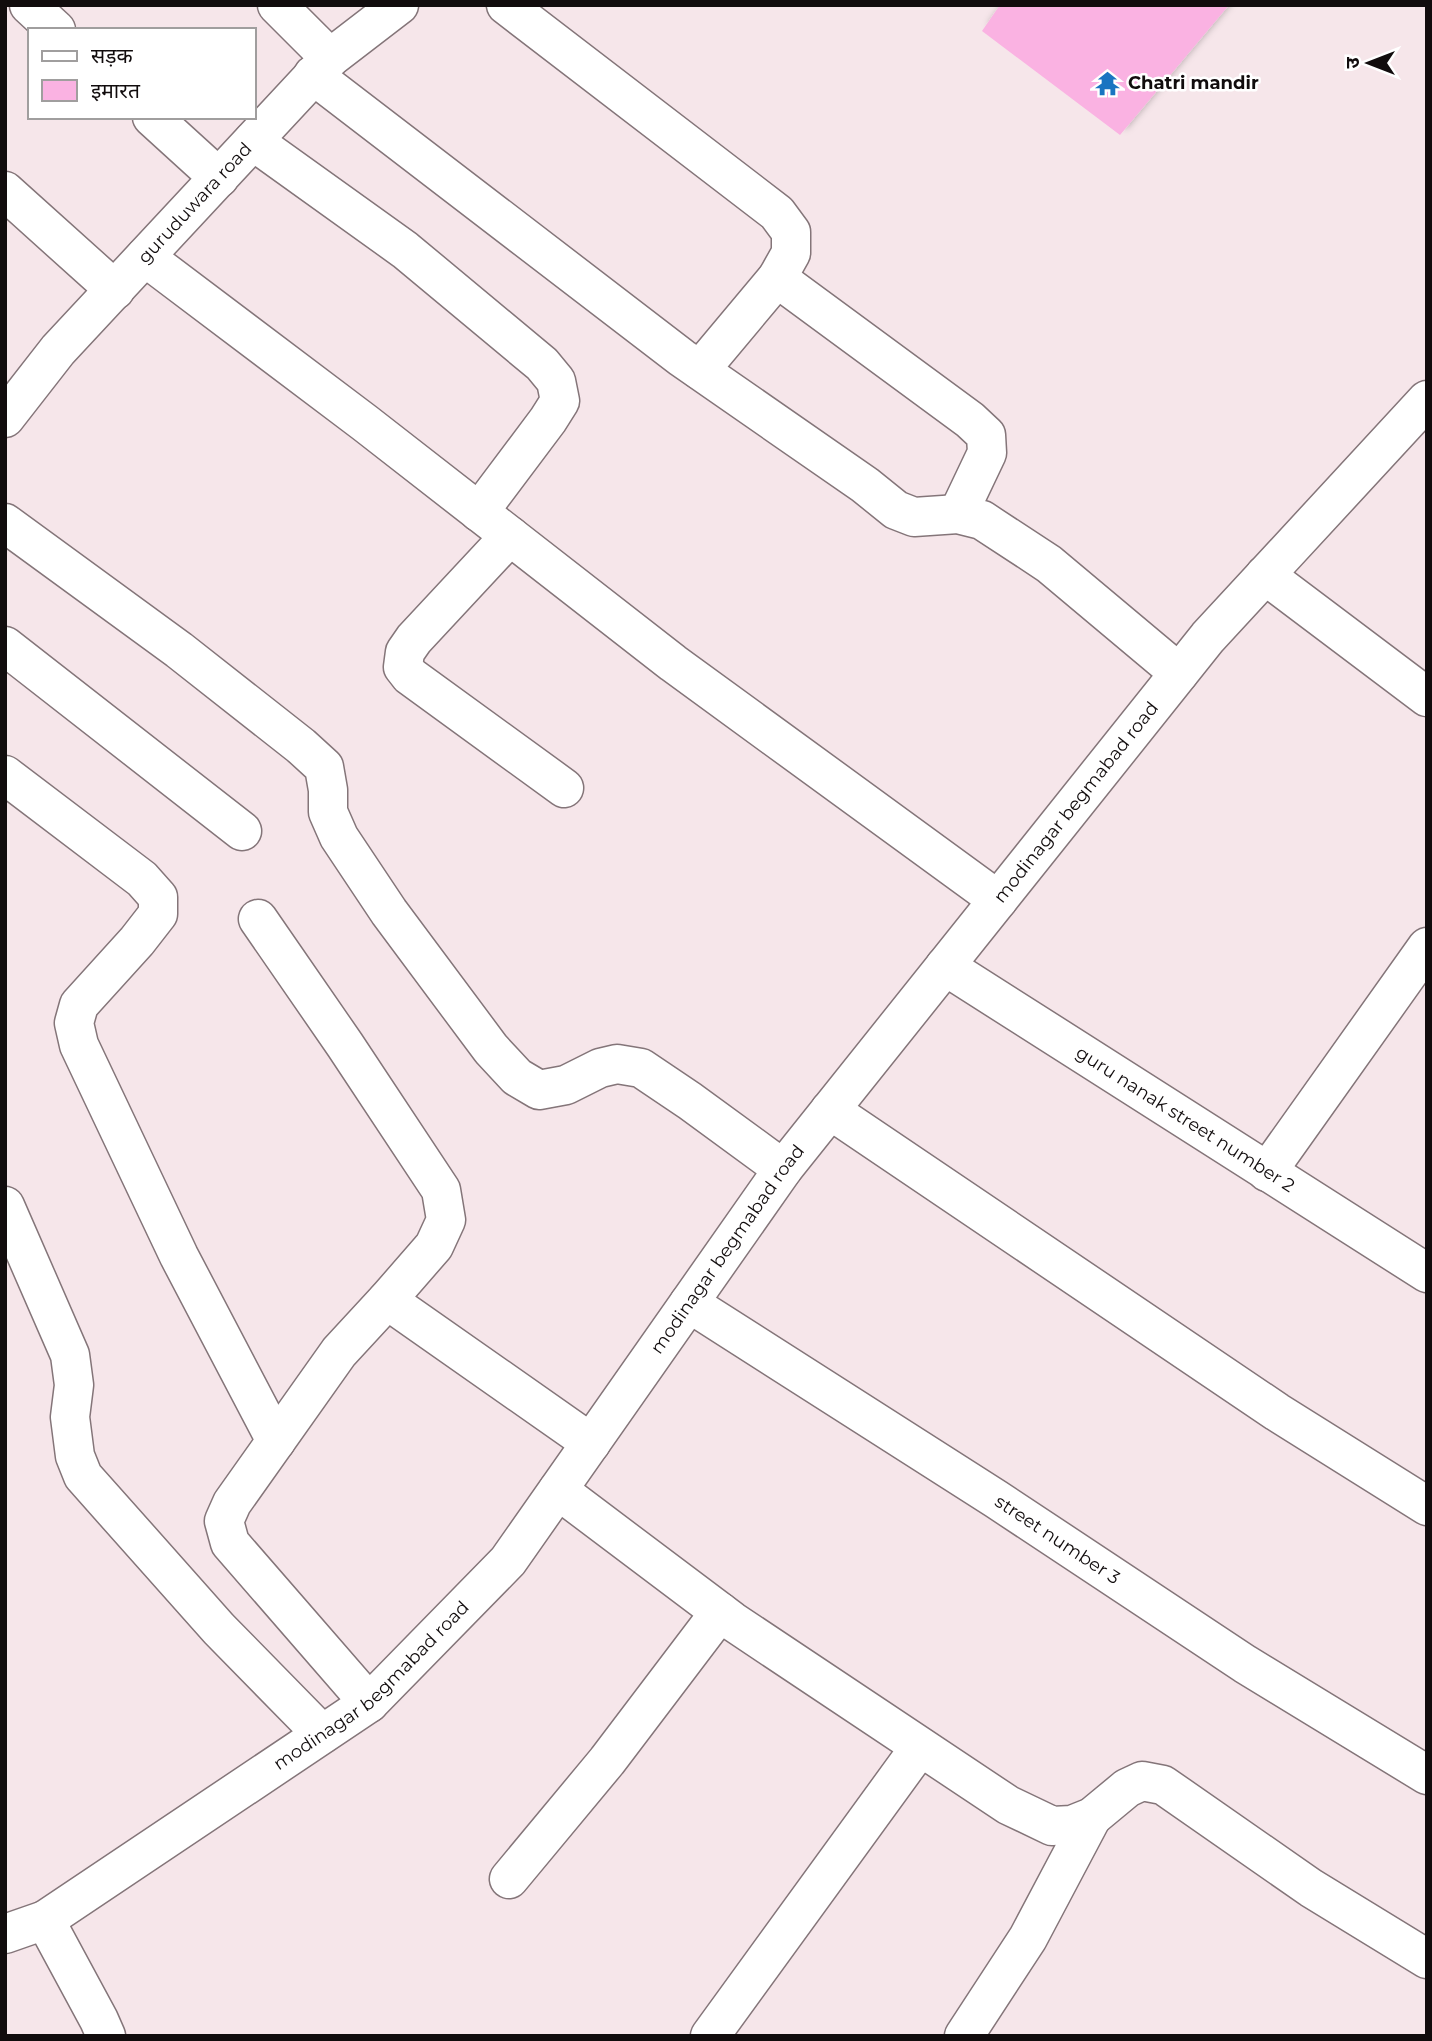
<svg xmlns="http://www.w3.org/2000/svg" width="1432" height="2041" font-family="Montserrat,'Noto Sans Devanagari',sans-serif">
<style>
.building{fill:#fab2e2;filter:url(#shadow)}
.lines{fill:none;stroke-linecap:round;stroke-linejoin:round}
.minor-casing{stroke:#847579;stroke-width:41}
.minor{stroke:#fff;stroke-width:38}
.labels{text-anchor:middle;stroke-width:5;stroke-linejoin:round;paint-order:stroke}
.poi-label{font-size:18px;font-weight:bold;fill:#110c0d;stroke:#fff;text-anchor:start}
.street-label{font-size:18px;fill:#110c0d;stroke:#fff}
</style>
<defs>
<filter id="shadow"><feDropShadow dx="6" dy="-6" stdDeviation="3.5" flood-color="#0004"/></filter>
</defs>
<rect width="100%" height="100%" fill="#f6e6ea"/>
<path class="building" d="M1000 5H1229L1120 135 982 31Z"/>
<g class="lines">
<defs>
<g id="minor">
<path d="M29 5 56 30"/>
<path d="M277 5 330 58"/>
<path d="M506 5 777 213 791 232V253L777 278 700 370"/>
<path d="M313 75 682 358 865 485 896 510 914 517 958 514 982 520 1049 564 1179 673"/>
<path d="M152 117 219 178"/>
<path d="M253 141 405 250 542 364 556 381 560 401 548 420 479 512"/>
<path d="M5 191 115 290"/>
<path d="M145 257 365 423 673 663 998 900"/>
<path d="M777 278 970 420 986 435 987 453 958 514"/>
<path id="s1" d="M5 418 58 350 330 58 399 5"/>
<path d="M5 523 179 650 301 746 324 767 328 790V812L339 837 389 912 491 1049 517 1077 539 1090 566 1085 600 1068 617 1064 641 1068 690 1101 783 1169"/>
<path d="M510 536 414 639 405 652 403 667 410 676 564 788"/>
<path d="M1265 575 1427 697"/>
<path d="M5 646 242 831"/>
<path d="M5 775 142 879 158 897V914L137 941 79 1005 74 1023 79 1045 179 1256 276 1441"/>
<path d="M258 919 345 1045 441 1190 446 1220 434 1246 387 1300 339 1352 232 1503 224 1521 230 1543 369 1703"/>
<path id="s2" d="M945 966 1427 1273"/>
<path d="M830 1110 1277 1412 1427 1506"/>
<path d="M1267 1172 1427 947"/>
<path d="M5 1206 70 1355 74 1385 70 1417 75 1456 83 1476 219 1629 322 1734"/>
<path d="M387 1300 591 1443"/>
<path id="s3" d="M689 1303 996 1499 1245 1664 1427 1775"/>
<path d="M558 1490 732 1621 1008 1805 1052 1826 1072 1825 1092 1817 1127 1788 1142 1781 1163 1785 1311 1888 1427 1959"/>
<path d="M509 1879 607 1761 720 1612"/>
<path d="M5 1934 45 1920"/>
<path id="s4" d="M106 2036 99 2020 45 1920 369 1703 508 1561 783 1169 1208 637 1427 400"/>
<path d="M710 2036 920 1747"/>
<path d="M964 2036 1028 1938 1092 1817"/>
</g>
</defs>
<use href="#minor" class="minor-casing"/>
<use href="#minor" class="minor"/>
</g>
<defs>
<symbol id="temple-bare" viewBox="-9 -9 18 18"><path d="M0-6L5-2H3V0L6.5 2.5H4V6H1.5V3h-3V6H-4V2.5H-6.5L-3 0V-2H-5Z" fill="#1974c1" stroke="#fff" stroke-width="2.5" paint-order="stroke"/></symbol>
</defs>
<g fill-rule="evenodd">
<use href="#temple-bare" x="1090" y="66" width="35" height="35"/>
</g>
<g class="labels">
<g class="poi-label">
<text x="1128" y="89">Chatri mandir</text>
</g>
<g class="street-label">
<text dy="6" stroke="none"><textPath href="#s1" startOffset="287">guruduwara road</textPath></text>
<text dy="6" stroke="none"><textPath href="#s4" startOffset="1668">modinagar begmabad road</textPath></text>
<text dy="6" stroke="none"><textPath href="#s2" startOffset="285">guru nanak street number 2</textPath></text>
<text dy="6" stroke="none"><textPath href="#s4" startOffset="1101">modinagar begmabad road</textPath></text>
<text dy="6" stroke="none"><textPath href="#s3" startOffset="438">street number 3</textPath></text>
<text dy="6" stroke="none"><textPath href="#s4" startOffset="534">modinagar begmabad road</textPath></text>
</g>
</g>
<rect width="1432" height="2041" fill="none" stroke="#110c0d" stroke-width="14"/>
<rect x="28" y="28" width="228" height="91" fill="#ffffff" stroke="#a09e9e" stroke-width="2"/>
<rect x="42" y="51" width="35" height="10" fill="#ffffff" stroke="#a09e9e" stroke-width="2"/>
<text x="91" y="63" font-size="21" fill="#110c0d">सड़क</text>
<rect x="42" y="80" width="35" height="21" fill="#fab2e2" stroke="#a09e9e" stroke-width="2"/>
<text x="91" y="98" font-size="21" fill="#110c0d">इमारत</text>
<g transform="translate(1369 63) rotate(270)" stroke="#ffffff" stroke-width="5" paint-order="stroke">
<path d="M0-5L12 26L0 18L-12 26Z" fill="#110c0d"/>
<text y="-10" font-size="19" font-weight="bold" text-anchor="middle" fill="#110c0d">उ</text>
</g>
</svg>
